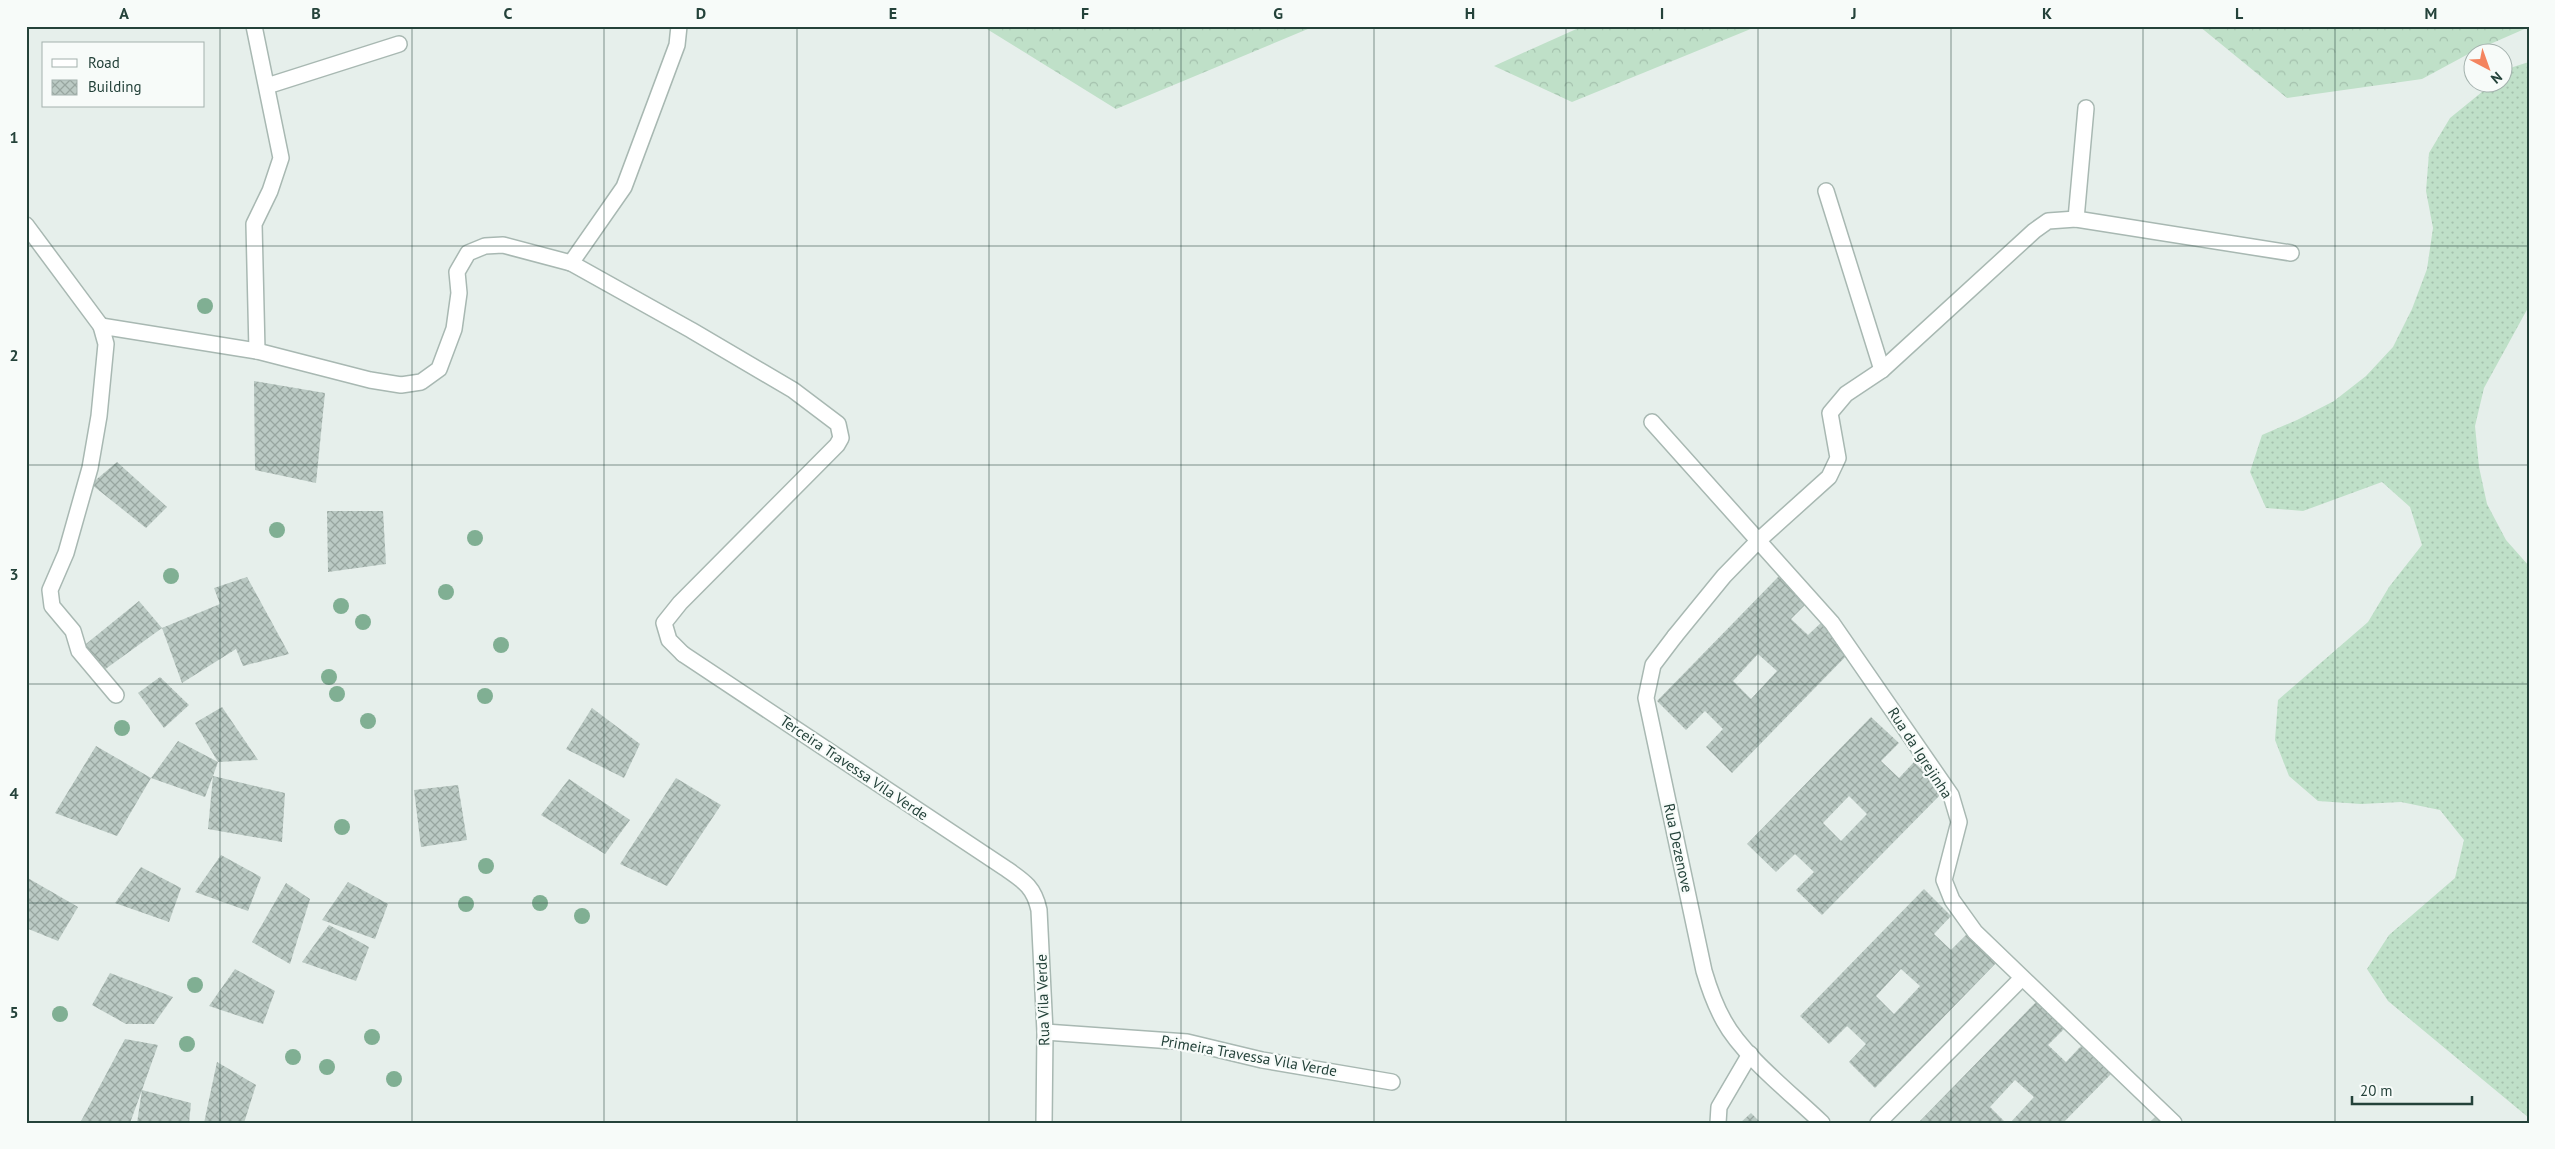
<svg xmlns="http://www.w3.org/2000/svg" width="2555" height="1149" font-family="'PT Sans',sans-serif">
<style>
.grass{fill:url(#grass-dots)}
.forest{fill:url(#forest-crowns)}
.building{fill:url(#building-cross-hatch);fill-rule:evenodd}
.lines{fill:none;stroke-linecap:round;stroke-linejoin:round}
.service-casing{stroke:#a8b8b2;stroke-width:18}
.minor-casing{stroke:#a8b8b2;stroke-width:18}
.service{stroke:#fff;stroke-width:15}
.minor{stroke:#fff;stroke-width:15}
.tree{fill:#80af93}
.grid{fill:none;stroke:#24423a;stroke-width:1;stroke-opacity:0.55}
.labels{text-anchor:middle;stroke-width:4.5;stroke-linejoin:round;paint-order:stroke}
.street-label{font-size:15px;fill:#24423a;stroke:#f7fbf9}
.neatline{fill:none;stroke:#24423a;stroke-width:2}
.grid-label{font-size:16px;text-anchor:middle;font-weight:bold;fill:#24423a}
</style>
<defs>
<pattern id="grass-dots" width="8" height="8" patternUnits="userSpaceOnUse" patternTransform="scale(1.25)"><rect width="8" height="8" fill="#bfe0c8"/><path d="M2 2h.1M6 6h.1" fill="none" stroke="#a4c1ad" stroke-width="1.8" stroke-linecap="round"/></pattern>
<pattern id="forest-crowns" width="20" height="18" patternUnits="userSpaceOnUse" patternTransform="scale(1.25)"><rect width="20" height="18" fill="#bfe0c8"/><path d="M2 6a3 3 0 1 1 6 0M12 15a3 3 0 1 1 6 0" fill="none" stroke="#a4c1ad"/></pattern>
<pattern id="building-cross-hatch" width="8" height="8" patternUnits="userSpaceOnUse" patternTransform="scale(1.25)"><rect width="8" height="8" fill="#bbcac4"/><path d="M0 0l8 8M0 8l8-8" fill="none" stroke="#98a6a0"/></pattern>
</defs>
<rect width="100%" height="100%" fill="#e6efeb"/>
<path class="grass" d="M2529 62V306L2484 388 2475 426 2479 467 2487 504 2506 540 2529 566V1118L2388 1001 2367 969 2389 935 2455 878 2464 840 2440 810 2401 802 2361 804 2318 801 2289 776 2275 740 2278 700 2368 622 2389 587 2422 545 2410 507 2382 482 2303 511 2266 508 2250 472 2262 435 2297 420 2334 401 2366 376 2393 347 2412 309 2427 269 2433 228 2426 191 2429 153 2450 118 2493 83 2502 82 2503 75 2513 67Z"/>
<g class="forest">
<path d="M982 26H1315L1116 109Z"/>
<path d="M1583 26H1758L1572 102 1494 66Z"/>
<path d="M2199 26H2529V27L2472 52 2422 79 2287 98Z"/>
</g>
<g class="building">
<path d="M254 381 325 393 316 483 255 470Z"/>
<path d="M117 462 167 507 146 528 91 484Z"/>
<path d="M327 511H383L386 564 328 572Z"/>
<path d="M1781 574 1809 601 1791 619 1808 635 1824 620 1854 648 1732 773 1706 747 1723 729 1705 711 1686 730 1657 701ZM1758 654 1777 671 1751 699 1733 681Z"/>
<path d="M247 577 289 654 243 666 236 649 182 683 162 628 220 604 214 588Z"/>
<path d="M139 601 162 628 100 673 81 648Z"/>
<path d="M160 677 189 705 164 728 138 693Z"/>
<path d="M222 707 258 760 218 762 195 723Z"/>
<path d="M592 708 640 744 624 778 566 749Z"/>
<path d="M1871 717 1899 743 1881 761 1899 778 1914 762 1944 791 1822 915 1796 890 1814 872 1795 854 1776 872 1747 844ZM1849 796 1867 814 1841 841 1823 823Z"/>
<path d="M178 741 218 762 213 776 285 793 282 842 208 829 213 776 205 797 151 778 117 836 55 813 96 746 151 778Z"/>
<path d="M676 778 721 805 667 886 620 864Z"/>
<path d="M569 779 630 820 605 854 541 815Z"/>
<path d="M458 785 467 840 421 847 414 790Z"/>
<path d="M221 855 261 877 248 911 195 892Z"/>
<path d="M141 867 181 888 169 922 115 903Z"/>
<path d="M26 877 78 907 58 941 26 928Z"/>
<path d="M348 882 388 904 375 939 322 920Z"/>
<path d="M286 883 310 899 290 964 252 942Z"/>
<path d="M1924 889 1951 916 1934 934 1951 950 1967 934 1996 963 1875 1088 1849 1062 1866 1044 1847 1026 1829 1044 1800 1016ZM1901 969 1920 986 1894 1014 1876 996Z"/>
<path d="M329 925 369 947 356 981 302 962Z"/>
<path d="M235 969 275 991 263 1024 209 1006Z"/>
<path d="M110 973 173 997 154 1024H126L92 1005Z"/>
<path d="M2038 1000 2066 1027 2048 1045 2066 1062 2081 1046 2111 1074 2063 1123H2010L2034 1097 2015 1080 1990 1107 2006 1123H1918Z"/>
<path d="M125 1039 158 1045 142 1090 191 1103 189 1123H137L142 1090 130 1123H80Z"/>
<path d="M217 1062 256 1085 244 1123H204Z"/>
<path d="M1751 1113 1761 1123H1740Z"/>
<path d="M2157 1115 2165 1123H2149Z"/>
</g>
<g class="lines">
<defs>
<g id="service">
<path d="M254 26 281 158 270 191 254 224 257 351"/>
<path d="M267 86 399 44"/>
<path d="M1826 191 1882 370"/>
<path d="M2076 219 2086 108"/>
<path d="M571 263 624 187 677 45 679 26"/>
<path d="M1652 422 1832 623 1951 795 1959 822 1944 880 1952 900 1975 932 2174 1123"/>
<path d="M1675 636 1724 576 1759 540 1829 477 1838 458 1830 413 1846 394 1882 370 2034 231 2048 221 2076 219 2291 253"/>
<path d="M116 695 79 651 73 631 52 606 50 590 66 553 90 468 99 416 106 344 101 326 257 351 370 380 401 385 421 382 439 369 454 329 459 293 457 272 468 253 485 246 503 245 571 263 691 330 793 390 838 424 841 438 837 445 680 603 664 623 669 640 683 654"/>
</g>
<g id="minor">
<path d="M26 225 101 326"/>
<path d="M1675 636 1653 665 1646 698 1704 971C1709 988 1715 1005 1724 1021 1743 1056 1792 1094 1822 1123"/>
<path d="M683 654 1005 868C1024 881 1034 887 1039 910L1045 1032 1044 1123"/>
<path d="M1045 1032 1187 1042 1262 1060 1392 1082"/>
<path d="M1718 1123 1719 1107 1750 1054"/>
<path d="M1878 1123 2022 978"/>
</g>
</defs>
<use href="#service" class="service-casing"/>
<use href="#minor" class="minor-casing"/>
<use href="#service" class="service"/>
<use href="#minor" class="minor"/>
</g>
<g class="tree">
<circle cx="205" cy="306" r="8"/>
<circle cx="277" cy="530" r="8"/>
<circle cx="475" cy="538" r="8"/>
<circle cx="171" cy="576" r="8"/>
<circle cx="446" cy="592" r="8"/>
<circle cx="341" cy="606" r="8"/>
<circle cx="363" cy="622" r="8"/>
<circle cx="501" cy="645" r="8"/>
<circle cx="329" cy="677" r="8"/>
<circle cx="337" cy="694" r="8"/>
<circle cx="485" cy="696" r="8"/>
<circle cx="368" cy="721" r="8"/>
<circle cx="122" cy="728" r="8"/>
<circle cx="342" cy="827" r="8"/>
<circle cx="486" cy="866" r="8"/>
<circle cx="540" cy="903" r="8"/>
<circle cx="466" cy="904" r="8"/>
<circle cx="582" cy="916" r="8"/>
<circle cx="195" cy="985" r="8"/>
<circle cx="60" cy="1014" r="8"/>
<circle cx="372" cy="1037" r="8"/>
<circle cx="187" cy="1044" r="8"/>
<circle cx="293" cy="1057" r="8"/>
<circle cx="327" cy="1067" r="8"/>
<circle cx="394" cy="1079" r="8"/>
</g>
<path class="grid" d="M220 26V1123M412 26V1123M604 26V1123M797 26V1123M989 26V1123M1181 26V1123M1374 26V1123M1566 26V1123M1758 26V1123M1951 26V1123M2143 26V1123M2335 26V1123M26 246H2529M26 465H2529M26 684H2529M26 903H2529"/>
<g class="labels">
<g class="street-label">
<text transform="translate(1920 753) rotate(57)" y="5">Rua da Igrejinha</text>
<text transform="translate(854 768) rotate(34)" y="5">Terceira Travessa Vila Verde</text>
<text transform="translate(1678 848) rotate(78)" y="5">Rua Dezenove</text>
<text transform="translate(1043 1000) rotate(-92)" y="5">Rua Vila Verde</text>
<text transform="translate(1249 1056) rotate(10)" y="5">Primeira Travessa Vila Verde</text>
</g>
</g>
<rect width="2555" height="1149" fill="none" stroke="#f7fbf9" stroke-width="55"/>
<rect x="42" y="42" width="162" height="65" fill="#f7fbf9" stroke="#a3b1ad"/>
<rect x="52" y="59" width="25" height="8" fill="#ffffff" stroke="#a3b1ad"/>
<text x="88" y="68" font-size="15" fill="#24423a">Road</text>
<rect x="52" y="80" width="25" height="15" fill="url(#building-cross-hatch)" stroke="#a3b1ad"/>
<text x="88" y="92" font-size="15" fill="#24423a">Building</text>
<g transform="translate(2488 68) rotate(139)"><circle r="24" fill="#f7fbf9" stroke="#a3b1ad"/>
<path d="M0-4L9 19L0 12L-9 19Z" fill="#f4845f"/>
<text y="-8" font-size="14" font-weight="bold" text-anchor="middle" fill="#24423a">N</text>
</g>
<path d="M2352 1096v8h120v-8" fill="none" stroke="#24423a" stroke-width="2.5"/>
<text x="2360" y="1096" font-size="15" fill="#24423a" stroke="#f7fbf9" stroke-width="4" paint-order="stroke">20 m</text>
<rect x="28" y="28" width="2500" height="1094" class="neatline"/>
<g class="grid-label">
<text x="124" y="19">A</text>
<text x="316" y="19">B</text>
<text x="508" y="19">C</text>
<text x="701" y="19">D</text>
<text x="893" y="19">E</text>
<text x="1085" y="19">F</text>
<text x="1278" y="19">G</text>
<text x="1470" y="19">H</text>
<text x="1662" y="19">I</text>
<text x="1854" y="19">J</text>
<text x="2047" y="19">K</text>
<text x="2239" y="19">L</text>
<text x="2431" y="19">M</text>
<text x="14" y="143">1</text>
<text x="14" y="361">2</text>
<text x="14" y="580">3</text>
<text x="14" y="799">4</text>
<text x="14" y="1018">5</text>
</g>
</svg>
